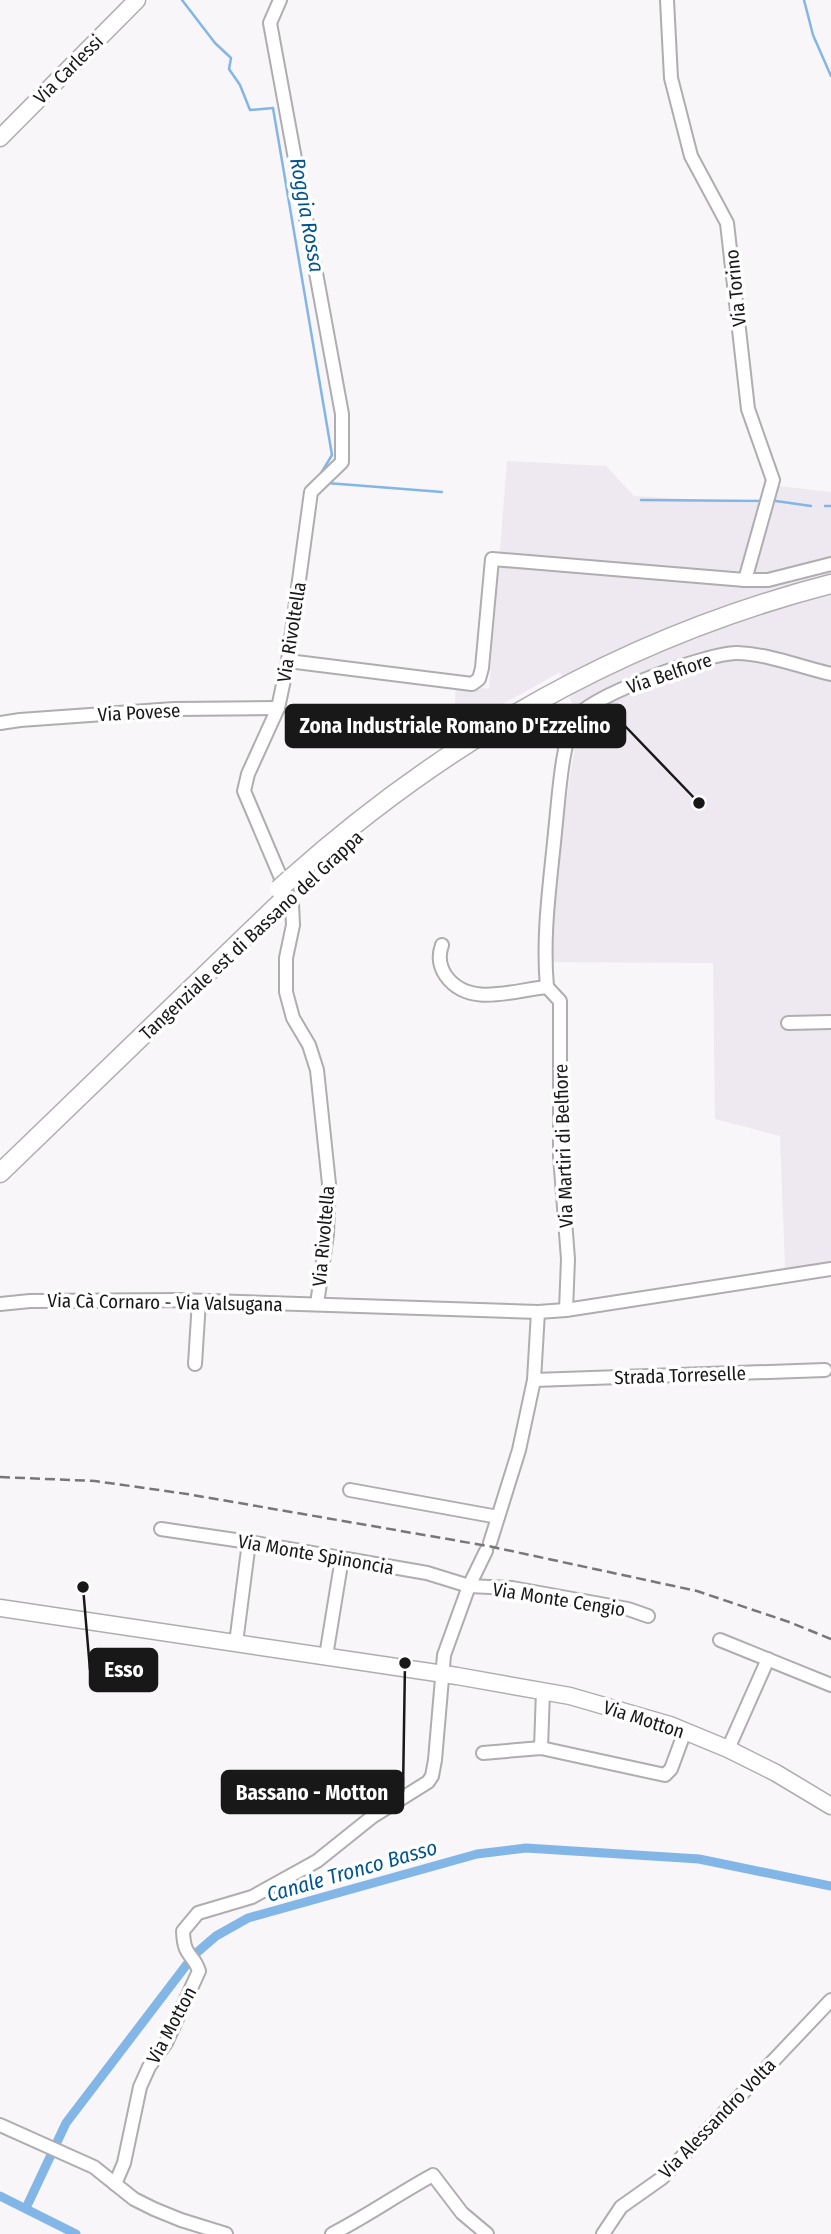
<svg xmlns="http://www.w3.org/2000/svg" width="831" height="2234" font-family="'Fira Sans Condensed',sans-serif">
<style>
.built{fill:#eee8f1}
.lines{fill:none;stroke-linecap:round;stroke-linejoin:round}
.stream{stroke:#82b6e6;stroke-width:2.5}
.canal{stroke:#82b6e6;stroke-width:9}
.minor-casing{stroke:#afadaf;stroke-width:16}
.major-casing{stroke:#afadaf;stroke-width:19}
.highway-casing{stroke:#afadaf;stroke-width:21}
.minor{stroke:#fff;stroke-width:12}
.major{stroke:#fff;stroke-width:16}
.highway{stroke:#fff;stroke-width:18}
.rail{stroke:#787778;stroke-width:2.5;stroke-dasharray:10 5;stroke-linecap:butt}
.highway-bridge-casing{stroke:#afadaf;stroke-width:21;stroke-linecap:butt}
.highway-bridge{stroke:#fff;stroke-width:18}
.labels{text-anchor:middle;stroke-width:7;stroke-linejoin:round;paint-order:stroke}
.street-label{font-size:19px;fill:#181819;stroke:#fff}
.water-label{font-size:21px;font-style:italic;fill:#005590;stroke:#fff}
.leader{fill:none;stroke:#181819;stroke-width:2.5}
.callout-dot{fill:#181819;stroke:#fff;stroke-width:2.5}
.callout{fill:#181819;stroke:#181819;stroke-width:2.5}
.callout-label{font-size:21px;text-anchor:middle;font-weight:bold;fill:#fff}
</style>
<rect width="100%" height="100%" fill="#f8f6f8"/>
<path class="built" d="M507 461 606 466 634 496 774 504 778 486 831 492V1265L785 1269 780 1136 715 1119 713 963 551 962 555 873 579 721 560 672 453 732 456 684 489 689Z"/>
<g class="lines">
<g class="stream">
<path d="M182 0 215 43 231 58 229 69 240 85 250 110 273 108 332 455 320 475"/>
<path d="M804 0 813 35 831 76"/>
<path d="M327 483 442 492"/>
<path d="M641 500 761 501"/>
<path d="M776 501 811 506"/>
<path d="M825 506H831"/>
</g>
<g class="canal">
<path d="M0 2196 76 2234"/>
<path d="M26 2208 66 2123 194 1955 216 1936 248 1918 477 1854 526 1848 699 1859 831 1886"/>
</g>
<defs>
<g id="minor">
<path d="M280 0 270 23 342 414V462L311 492 288 661 278 708 248 774 244 791 292 904 293 925 286 958V992L293 1018 309 1045 317 1070 329 1184 327 1234 317 1304"/>
<path d="M667 0 671 78 691 156 727 223 748 409 773 480 745 580"/>
<path d="M288 661 472 684 479 679 482 668 492 559 745 580H768L831 564"/>
<path d="M0 723 20 720 174 709 278 708"/>
<path d="M442 945C438 956 439 966 446 976 469 1008 513 990 547 987"/>
<path d="M547 987C542 931 551 878 556 822 559 795 562 740 576 718 589 696 711 652 737 653 769 654 800 667 831 674"/>
<path d="M547 987 560 1001V1156L568 1259 566 1310"/>
<path d="M788 1023 831 1022"/>
<path d="M0 1304 30 1301 178 1300 538 1312 566 1310 831 1269"/>
<path d="M195 1364 199 1301"/>
<path d="M534 1380 825 1370"/>
<path d="M350 1490 498 1517"/>
<path d="M161 1529 249 1542 427 1573 469 1586 512 1588 628 1609 648 1616"/>
<path d="M490 1543 519 1450 534 1380 538 1312"/>
<path d="M720 1640 831 1685"/>
<path d="M236 1643 249 1542"/>
<path d="M326 1656 342 1558"/>
<path d="M541 1748 543 1691"/>
<path d="M728 1749 768 1659"/>
<path d="M483 1753 541 1748 665 1775 671 1769 685 1731"/>
<path d="M0 2125 94 2167 134 2199 154 2209 181 2220 226 2234"/>
<path d="M115 2184 124 2163 140 2087 149 2067 166 2043 199 1971C193 1952 184 1959 183 1931L198 1913 252 1897 317 1861 372 1817 428 1782 432 1776 435 1760 444 1655 469 1586 486 1551"/>
<path d="M332 2234C367 2216 398 2194 433 2175L462 2213 487 2234"/>
<path d="M603 2234 621 2207 662 2178 831 2000"/>
</g>
<g id="major">
<path d="M0 138 137 0"/>
<path d="M0 1608 457 1676 570 1696 670 1725 728 1749 776 1773 831 1806"/>
</g>
<g id="highway">
<path d="M290 879C448 738 625 637 831 584"/>
<path d="M0 1173 283 900"/>
</g>
</defs>
<use href="#minor" class="minor-casing"/>
<use href="#major" class="major-casing"/>
<use href="#highway" class="highway-casing"/>
<use href="#minor" class="minor"/>
<use href="#major" class="major"/>
<use href="#highway" class="highway"/>
<path class="rail" d="M0 1477 95 1481 187 1494 488 1546 697 1591 789 1622 831 1639"/>
<defs>
<path id="highway-bridge" d="M279 889 290 879"/>
</defs>
<use href="#highway-bridge" class="highway-bridge-casing"/>
<use href="#highway-bridge" class="highway-bridge"/>
</g>
<g class="labels">
<g class="street-label">
<text transform="translate(68 69) rotate(-45)" y="7">Via Carlessi</text>
<text transform="translate(735 288) rotate(-96)" y="7">Via Torino</text>
<text transform="translate(291 632) rotate(-81)" y="7">Via Rivoltella</text>
<text transform="translate(669 673) rotate(-19)" y="7">Via Belfiore</text>
<text transform="translate(139 712) rotate(-3)" y="7">Via Povese</text>
<text transform="translate(251 935) rotate(-43)" y="7">Tangenziale est di Bassano del Grappa</text>
<text transform="translate(563 1146) rotate(-92)" y="7">Via Martiri di Belfiore</text>
<text transform="translate(323 1236) rotate(-85)" y="7">Via Rivoltella</text>
<text transform="translate(165 1302) rotate(1)" y="7">Via Cà Cornaro - Via Valsugana</text>
<text transform="translate(680 1375) rotate(-2)" y="7">Strada Torreselle</text>
<text transform="translate(316 1554) rotate(10)" y="7">Via Monte Spinoncia</text>
<text transform="translate(559 1599) rotate(9)" y="7">Via Monte Cengio</text>
<text transform="translate(644 1719) rotate(18)" y="7">Via Motton</text>
<text transform="translate(171 2025) rotate(-62)" y="7">Via Motton</text>
<text transform="translate(717 2118) rotate(-46)" y="7">Via Alessandro Volta</text>
</g>
<g class="water-label">
<text transform="translate(307 215) rotate(80)" y="7">Roggia Rossa</text>
<text transform="translate(352 1871) rotate(-16)" y="7">Canale Tronco Basso</text>
</g>
</g>
<path class="leader" d="M699 803L625 726M83 1587L90 1670M405 1663L403 1792"/>
<g class="callout-dot">
<circle cx="699" cy="803" r="7"/>
<circle cx="83" cy="1587" r="7"/>
<circle cx="405" cy="1663" r="7"/>
</g>
<g class="callout">
<rect x="286" y="705" width="339" height="42" rx="7"/>
<rect x="90" y="1649" width="67" height="42" rx="7"/>
<rect x="222" y="1771" width="181" height="42" rx="7"/>
</g>
<g class="callout-label">
<text x="455" y="733">Zona Industriale Romano D'Ezzelino</text>
<text x="124" y="1677">Esso</text>
<text x="312" y="1800">Bassano - Motton</text>
</g>
</svg>
